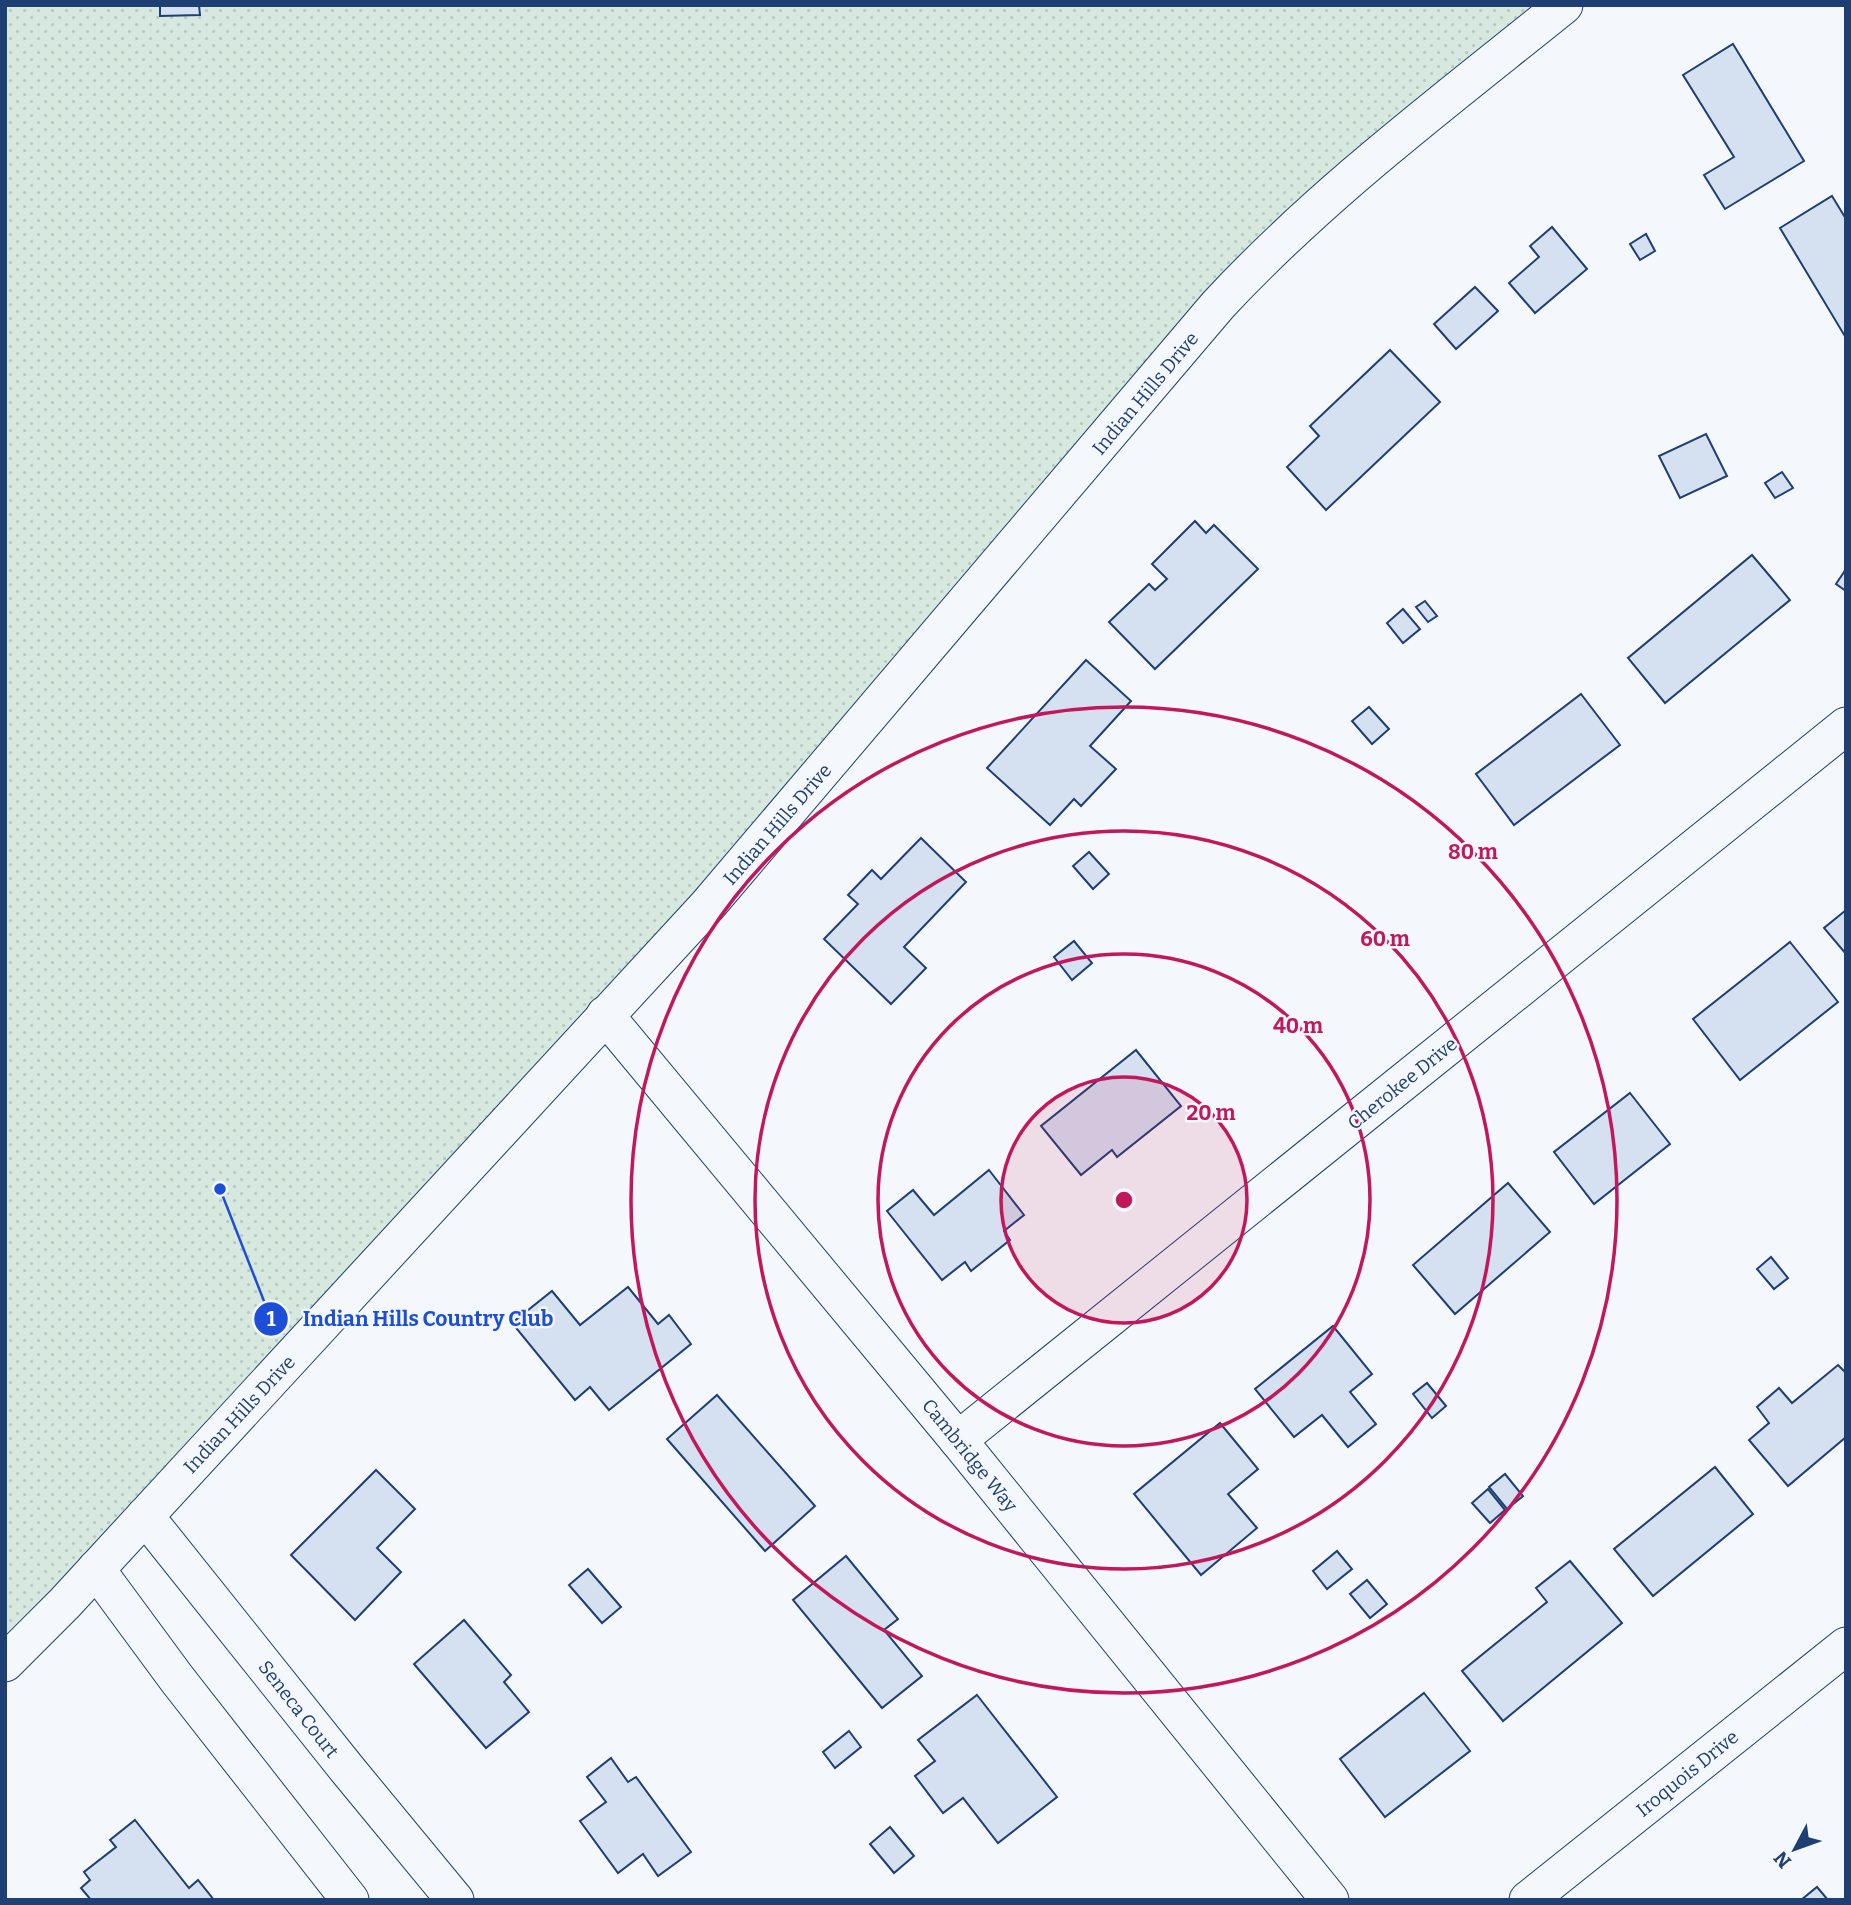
<svg xmlns="http://www.w3.org/2000/svg" width="1851" height="1905" font-family="Bitter,serif">
<style>
.grass{fill:url(#grass-dots);stroke:#687fa3;stroke-width:2}
.building{fill:#d5e0f0;stroke:#1d3f73;stroke-width:2}
.lines{fill:none;stroke-linecap:round;stroke-linejoin:round}
.street-casing{stroke:#1d3f73;stroke-width:39}
.street{stroke:#f4f7fb;stroke-width:37}
.ring{fill:none;stroke:#c2185b;stroke-width:3.5}
.labels{text-anchor:middle;stroke-width:5;stroke-linejoin:round;paint-order:stroke}
.street-label{font-size:19px;fill:#1d3f73;stroke:#f4f7fb}
.centre{fill:#c2185b;stroke:#f4f7fb;stroke-width:3.5}
.ring-label{font-size:21px;text-anchor:middle;font-weight:bold;fill:#c2185b;stroke:#f4f7fb;stroke-width:5;stroke-linejoin:round;paint-order:stroke}
.leader{fill:none;stroke:#1d4ed8;stroke-width:2.5}
.callout-dot{fill:#1d4ed8;stroke:#f4f7fb;stroke-width:2.5}
.mark-label{font-size:21px;text-anchor:middle;font-weight:bold;fill:#fff}
.callout-label{font-size:21px;text-anchor:middle;font-weight:bold;fill:#1d4ed8;stroke:#f4f7fb;stroke-width:5;stroke-linejoin:round;paint-order:stroke}
</style>
<defs>
<pattern id="grass-dots" width="8" height="8" patternUnits="userSpaceOnUse" patternTransform="scale(1.75)"><rect width="8" height="8" fill="#d7e8df"/><path d="M2 2h.1M6 6h.1" fill="none" stroke="#b8c8c3" stroke-width="1.8" stroke-linecap="round"/></pattern>
</defs>
<rect width="100%" height="100%" fill="#f4f7fb"/>
<path class="grass" d="M5 5H1568L1262 258 863 724 5 1654Z"/>
<g class="building">
<path d="M160 5H199L200 15 160 16Z"/>
<path d="M1733 44 1804 161 1725 209 1704 175 1734 157 1683 75Z"/>
<path d="M1832 196 1846 219V338L1780 228Z"/>
<path d="M1552 227 1587 269 1535 313 1509 283 1539 257 1530 246Z"/>
<path d="M1646 234 1655 251 1640 260 1630 244Z"/>
<path d="M1475 287 1498 311 1456 349 1434 324Z"/>
<path d="M1390 350 1440 402 1326 510 1287 467 1319 436 1310 426Z"/>
<path d="M1706 434 1727 476 1680 498 1659 456Z"/>
<path d="M1782 472 1793 488 1775 498 1765 483Z"/>
<path d="M1195 521 1206 533 1214 525 1258 569 1155 669 1109 622 1149 584 1155 590 1167 579 1152 564Z"/>
<path d="M1752 555 1790 600 1665 703 1628 658Z"/>
<path d="M1846 569V591L1836 584Z"/>
<path d="M1425 601 1437 616 1428 622 1416 607Z"/>
<path d="M1403 609 1420 629 1403 643 1387 623Z"/>
<path d="M1086 660 1131 701 1090 746 1116 769 1081 806 1074 799 1050 825 987 768Z"/>
<path d="M1581 694 1620 745 1514 825 1476 774Z"/>
<path d="M1369 707 1389 729 1372 744 1352 721Z"/>
<path d="M921 838 966 882 904 947 926 968 891 1004 824 939 858 904 848 895 872 870 881 879Z"/>
<path d="M1089 852 1109 874 1093 889 1073 866Z"/>
<path d="M1846 910V954L1824 928Z"/>
<path d="M1074 941 1092 963 1072 980 1054 957Z"/>
<path d="M1790 942 1838 1002 1740 1080 1693 1019Z"/>
<path d="M1136 1050 1181 1106 1117 1157 1112 1150 1081 1175 1041 1126Z"/>
<path d="M1630 1093 1670 1144 1594 1204 1554 1152Z"/>
<path d="M989 1170 1024 1215 1004 1231 1010 1240 971 1271 965 1262 942 1280 887 1211 913 1190 934 1215Z"/>
<path d="M1508 1183 1550 1232 1455 1314 1413 1265Z"/>
<path d="M1771 1257 1788 1278 1774 1289 1757 1269Z"/>
<path d="M628 1287 658 1324 669 1315 691 1344 609 1410 590 1387 575 1400 512 1323 552 1291 580 1325Z"/>
<path d="M1333 1326 1372 1374 1350 1392 1376 1424 1348 1447 1322 1415 1294 1437 1255 1389Z"/>
<path d="M1838 1365 1846 1373V1437L1788 1486 1749 1440 1769 1423 1757 1407 1779 1388 1792 1403Z"/>
<path d="M1427 1383 1446 1406 1432 1418 1413 1394Z"/>
<path d="M717 1395 815 1506 765 1551 667 1439Z"/>
<path d="M1220 1423 1258 1469 1228 1494 1257 1528 1201 1575 1134 1494Z"/>
<path d="M1715 1467 1753 1514 1653 1596 1614 1549Z"/>
<path d="M376 1470 415 1509 377 1548 401 1572 355 1620 291 1555Z"/>
<path d="M1505 1474 1523 1496 1507 1509 1489 1487Z"/>
<path d="M1488 1489 1505 1510 1490 1523 1472 1503Z"/>
<path d="M1337 1551 1352 1569 1327 1589 1313 1571Z"/>
<path d="M846 1556 898 1619 884 1630 922 1676 882 1708 793 1600Z"/>
<path d="M1570 1561 1622 1623 1503 1721 1462 1671 1547 1602 1536 1588Z"/>
<path d="M588 1569 621 1607 602 1623 569 1585Z"/>
<path d="M1367 1580 1387 1604 1370 1618 1350 1594Z"/>
<path d="M464 1620 511 1675 504 1682 529 1712 486 1748 414 1664Z"/>
<path d="M1424 1693 1470 1751 1385 1817 1340 1759Z"/>
<path d="M977 1695 1057 1797 998 1843 963 1798 943 1813 915 1776 935 1761 918 1740Z"/>
<path d="M849 1731 861 1747 835 1768 823 1752Z"/>
<path d="M611 1758 628 1782 636 1777 691 1852 658 1876 643 1854 618 1873 580 1821 606 1802 587 1777Z"/>
<path d="M135 1820 189 1888 198 1880 214 1900H91L81 1888 90 1880 84 1872 116 1847 110 1840Z"/>
<path d="M890 1827 914 1856 894 1873 870 1844Z"/>
<path d="M1817 1887 1828 1900H1801Z"/>
</g>
<g class="lines">
<defs>
<g id="street">
<path d="M605 1015 958 1440 1330 1900"/>
<path d="M958 1440 1846 726"/>
<path d="M145 1516 347 1769 455 1900"/>
<path d="M96 1569 177 1679 350 1900"/>
<path d="M5 1663 65 1603 708 905 1218 305C1322 193 1445 101 1564 5"/>
<path d="M1528 1900 1846 1646"/>
</g>
</defs>
<use href="#street" class="street-casing"/>
<use href="#street" class="street"/>
</g>
<circle cx="1124" cy="1200" r="123" fill="#c2185b" fill-opacity=".12"/>
<g class="ring">
<circle cx="1124" cy="1200" r="123"/>
<circle cx="1124" cy="1200" r="246"/>
<circle cx="1124" cy="1200" r="369"/>
<circle cx="1124" cy="1200" r="493"/>
</g>
<g class="labels">
<g class="street-label">
<text transform="translate(1145 393) rotate(-50)" y="7">Indian Hills Drive</text>
<text transform="translate(777 824) rotate(-49)" y="7">Indian Hills Drive</text>
<text transform="translate(1402 1083) rotate(-39)" y="7">Cherokee Drive</text>
<text transform="translate(239 1414) rotate(-47)" y="7">Indian Hills Drive</text>
<text transform="translate(970 1455) rotate(51)" y="7">Cambridge Way</text>
<text transform="translate(299 1709) rotate(52)" y="7">Seneca Court</text>
<text transform="translate(1687 1773) rotate(-39)" y="7">Iroquois Drive</text>
</g>
</g>
<circle cx="1124" cy="1200" r="10" class="centre"/>
<g class="ring-label">
<text x="1473" y="859">80 m</text>
<text x="1385" y="946">60 m</text>
<text x="1298" y="1033">40 m</text>
<text x="1211" y="1120">20 m</text>
</g>
<path class="leader" d="M220 1189L271 1319"/>
<g class="callout-dot">
<circle cx="220" cy="1189" r="7"/>
<circle cx="271" cy="1319" r="18"/>
</g>
<g class="mark-label">
<text x="271" y="1326">1</text>
</g>
<g class="callout-label">
<text x="428" y="1326">Indian Hills Country Club</text>
</g>
<rect width="1851" height="1905" fill="none" stroke="#1d3f73" stroke-width="14"/>
<g transform="translate(1795 1849) rotate(229)" stroke="#f4f7fb" stroke-width="5" paint-order="stroke">
<path d="M0-5L12 26L0 18L-12 26Z" fill="#1d3f73"/>
<text y="-10" font-size="19" font-weight="bold" text-anchor="middle" fill="#1d3f73">N</text>
</g>
</svg>
